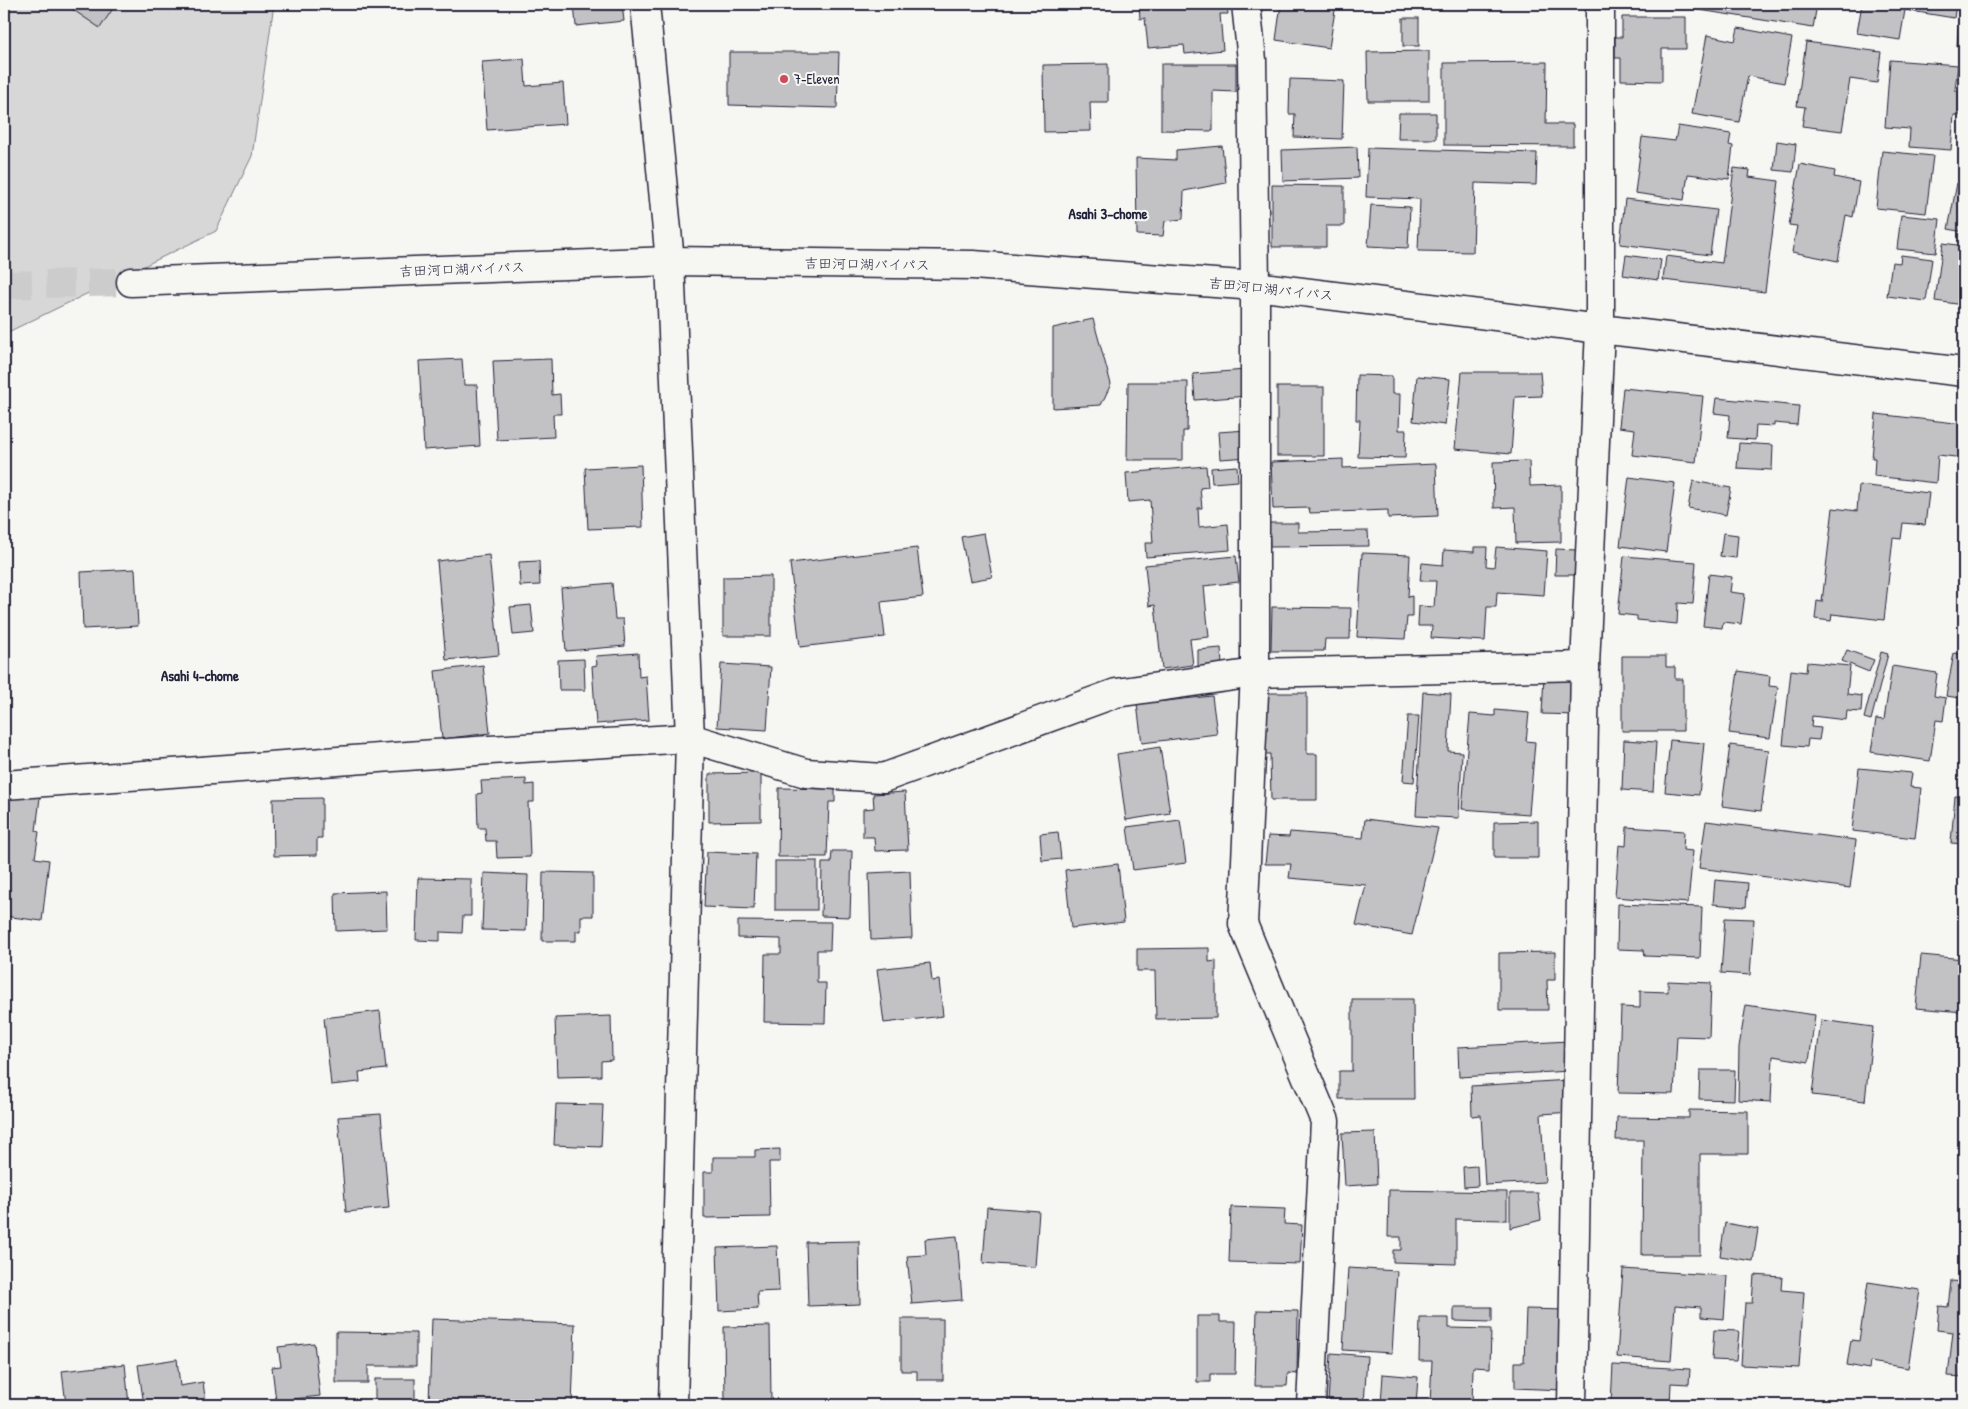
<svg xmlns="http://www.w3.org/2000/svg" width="1968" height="1409" font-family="'Patrick Hand','Klee One',sans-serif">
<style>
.green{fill:#d7d7d7;stroke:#7c7c89}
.building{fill:#c2c2c4;stroke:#22223b}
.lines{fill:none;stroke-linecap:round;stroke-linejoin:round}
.highway-tunnel{stroke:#cccccd;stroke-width:28;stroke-dasharray:28 14;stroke-linecap:butt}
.minor-casing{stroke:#22223b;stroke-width:31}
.highway-casing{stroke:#22223b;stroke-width:31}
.minor{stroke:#f6f6f2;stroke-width:28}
.highway{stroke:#f6f6f2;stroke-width:28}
.poi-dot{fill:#d1495b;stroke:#f6f6f2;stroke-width:2}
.labels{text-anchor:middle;stroke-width:4;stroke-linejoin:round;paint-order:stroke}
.poi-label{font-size:14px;fill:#22223b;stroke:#f6f6f2;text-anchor:start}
.street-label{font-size:14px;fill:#22223b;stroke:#f6f6f2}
.neighbourhood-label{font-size:15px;font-weight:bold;fill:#22223b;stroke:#f6f6f2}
</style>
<rect width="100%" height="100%" fill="#f6f6f2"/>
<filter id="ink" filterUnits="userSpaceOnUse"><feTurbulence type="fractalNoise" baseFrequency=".02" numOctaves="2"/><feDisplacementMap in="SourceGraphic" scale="10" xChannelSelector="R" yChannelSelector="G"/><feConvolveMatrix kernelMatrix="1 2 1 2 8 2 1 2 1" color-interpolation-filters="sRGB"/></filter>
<g filter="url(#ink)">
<path class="green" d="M4 4H274L252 156 216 231 4 334Z"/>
<g class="building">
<path d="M67 4H116L100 28 66 5Z"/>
<path d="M574 4H622L624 21 576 26Z"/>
<path d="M1139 4H1227L1228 14H1220L1223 50 1185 54 1184 45 1148 48 1145 18 1140 19Z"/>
<path d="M1281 4H1336L1329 48 1276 40Z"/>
<path d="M1687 4H1817L1813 28 1687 8Z"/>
<path d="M1862 4H1956L1954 18 1905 10 1900 40 1857 33Z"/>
<path d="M1960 4H1964V47L1957 46Z"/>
<path d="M1622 17H1686V49H1662V81L1621 80V58H1615V37H1622Z"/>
<rect x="1403" y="18" width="16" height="28"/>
<path d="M1738 28 1792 38 1784 83 1748 76 1739 122 1692 114 1707 35 1735 41Z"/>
<path d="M1806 42 1881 52 1877 83 1850 79 1842 131 1802 126 1805 107 1797 106Z"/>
<path d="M1429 51V101H1368L1367 52Z"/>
<path d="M729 52H839L837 108 729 105Z"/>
<path d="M524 59 526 86 563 83 566 124 487 130 482 62Z"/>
<path d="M1890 60 1958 65 1955 90 1963 91 1962 115H1954L1951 150 1909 147 1910 129 1885 127Z"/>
<path d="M1547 62 1546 124H1573V146L1444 145V63Z"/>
<path d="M1108 64V102H1090L1091 131 1044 132 1043 65Z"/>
<path d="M1161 64H1236V92L1213 91V131L1161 130Z"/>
<path d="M1290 79 1344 81 1342 139 1294 137 1295 114H1289Z"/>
<path d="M1399 113H1436V139H1398Z"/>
<path d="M1678 126 1731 134 1729 145 1733 146 1729 179 1688 174 1684 200 1635 193 1642 137 1675 141Z"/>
<path d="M1777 141 1796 144 1793 172 1774 170Z"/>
<path d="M1222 146 1226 183 1184 191 1183 219 1165 221 1163 236 1137 235 1136 158 1176 160V150Z"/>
<path d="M1357 147 1358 178 1283 181 1282 150Z"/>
<path d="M1368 148 1537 153 1536 185 1475 183 1473 252 1418 251 1420 199 1366 197Z"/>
<path d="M1882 151 1933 156 1926 213 1876 208Z"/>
<path d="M1800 164 1835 171 1834 177 1859 182 1853 217 1846 215 1838 261 1792 252 1797 226 1789 225Z"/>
<path d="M1734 168 1750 170 1749 177 1779 181 1765 292 1663 280 1666 256 1722 263Z"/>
<path d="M1957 183 1964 185V232L1948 229Z"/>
<path d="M1272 185 1344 186V226H1326V247H1272Z"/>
<path d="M1625 199 1716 210 1710 255 1620 244Z"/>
<path d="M1371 205 1410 207 1408 248 1368 246Z"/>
<path d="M1901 215 1940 219 1936 253 1897 249Z"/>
<path d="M1943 243 1964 246V305L1935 301Z"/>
<path d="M1626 255 1661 260 1658 280 1623 275Z"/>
<path d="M1901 255 1932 259 1926 301 1887 296 1892 262 1900 263Z"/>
<path d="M1093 319 1111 384 1101 405 1053 408V328Z"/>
<path d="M462 359 464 385H477L480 446 424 450 419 361Z"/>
<path d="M551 359 552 395 560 394 561 414H553L554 437 497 440 493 361Z"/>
<path d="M1246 370 1248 396 1195 400 1193 374Z"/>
<path d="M1462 372H1540L1542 396 1515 397 1511 454 1455 449Z"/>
<path d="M1357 375 1392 376V394H1400L1399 430H1406L1405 458 1358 457 1360 420H1356Z"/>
<path d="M1417 376 1450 379 1445 425 1413 421Z"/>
<path d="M1128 382H1188L1187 431H1183V460H1127Z"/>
<rect x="1277" y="387" width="47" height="69"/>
<path d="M1623 388 1703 396 1696 462 1632 455 1635 429 1619 427Z"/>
<path d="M1716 398 1799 406 1797 425 1774 423V426L1756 425 1755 440 1728 438 1730 415 1714 413Z"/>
<path d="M1876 414 1964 424V458L1938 455 1936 483 1874 476 1875 458H1872Z"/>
<path d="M1247 430 1249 457 1220 459 1218 432Z"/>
<path d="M1739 443 1773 445 1772 470 1737 468Z"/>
<path d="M1343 459V468L1436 464 1438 516 1388 518V510L1310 513 1309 508 1273 509 1271 462Z"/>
<path d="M1529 461 1530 486 1561 485V542L1516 543 1515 507 1494 508 1493 462Z"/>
<path d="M641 465 643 527 588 529 585 468Z"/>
<path d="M1206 466 1208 487 1200 488 1202 508H1198L1199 527 1228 524 1230 550 1146 557 1145 543H1153L1150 500 1128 502 1126 473Z"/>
<path d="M1237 466 1238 481 1212 483 1211 468Z"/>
<path d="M1629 477 1675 483 1666 552 1620 546Z"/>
<path d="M1693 481 1731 488 1726 515 1688 508Z"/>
<path d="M1859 485 1929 493 1925 525 1903 523 1901 539 1893 538 1884 620 1832 614 1831 621 1815 619 1817 601 1822 602 1833 508 1857 511Z"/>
<path d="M1269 523H1298V532L1368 531 1369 546 1270 547Z"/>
<path d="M984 533 992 577 970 581 961 537Z"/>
<path d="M1723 533 1738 535 1736 558 1720 556Z"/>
<path d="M1474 547H1487L1486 566 1494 567 1496 547 1547 551 1544 595 1497 592 1496 607H1487L1485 641 1431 638 1432 626H1418L1419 606 1434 607 1436 581H1420L1422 563 1443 565 1444 550 1474 552Z"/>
<path d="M917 548 923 597 881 602 885 637 800 647 790 563Z"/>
<path d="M1556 549 1576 550 1575 575H1555Z"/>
<path d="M1362 553 1410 555 1408 597 1412 596V617H1407L1405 639 1357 637Z"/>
<path d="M489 555 499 655 446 660 437 561Z"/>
<path d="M1236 556 1239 582 1204 586 1209 637 1190 639 1193 665 1162 669 1155 605 1149 606 1145 565Z"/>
<path d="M1624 556 1696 562 1693 604 1678 603 1677 624 1637 620V616L1618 614Z"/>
<path d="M539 561 540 585 520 586 519 562Z"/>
<path d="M135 569 138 626 83 629 81 572Z"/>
<path d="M1709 574 1732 577 1730 592 1745 594 1741 624 1723 622 1722 628 1703 626Z"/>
<path d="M771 576V636H723V577Z"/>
<path d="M612 583 615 619H623L625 646 566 651 561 588Z"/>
<path d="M531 605 534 633 513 635 510 607Z"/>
<path d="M1272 607 1351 608 1350 639H1325L1324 651H1271Z"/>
<path d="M1221 648 1222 666 1198 667V650Z"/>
<path d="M1847 650 1874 660 1869 672 1842 661Z"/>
<path d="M1881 652 1888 654 1871 720 1864 718Z"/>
<path d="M638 653 639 677 646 676 649 720 596 724 592 666 597 665 596 656Z"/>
<path d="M1954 653 1964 655V707L1958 706 1960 698 1946 696Z"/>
<path d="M1622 656H1666V667H1675V679H1683V731H1622Z"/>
<path d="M584 659 585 690H559L558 660Z"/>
<path d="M1807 662 1850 666 1847 694 1862 696 1861 712 1847 711 1846 720 1812 716 1811 727 1821 728 1819 740 1808 739 1807 747 1783 745 1791 670 1806 672Z"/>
<path d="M721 664 771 667 767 730 717 727Z"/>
<path d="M483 665 490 733 442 739 435 671Z"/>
<path d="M1892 666 1937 673 1934 696 1946 698 1943 721 1936 720 1930 761 1871 752 1876 719 1884 720Z"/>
<path d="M1738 671 1770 676 1769 686 1778 687 1770 738 1729 733Z"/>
<path d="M1544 675 1579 677 1577 715 1542 714Z"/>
<path d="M1423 692 1451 694 1448 751 1462 752 1459 818 1416 816Z"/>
<path d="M1265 693H1307V754H1317V800H1271L1270 754H1265Z"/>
<path d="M1212 696 1217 734 1142 743 1137 704Z"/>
<path d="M1495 710 1529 713 1526 741 1535 742 1529 814 1462 809 1470 714 1495 716Z"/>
<path d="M1408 716H1419L1414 782 1403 781Z"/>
<path d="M4 723 7 756H4Z"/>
<path d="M1624 740 1656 742 1653 792 1622 790Z"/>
<path d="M1670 740 1704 743 1699 795 1665 792Z"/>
<path d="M1730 745 1769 750 1761 811 1722 806Z"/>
<path d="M1160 747 1170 813 1126 820 1117 754Z"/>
<path d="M1859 768 1912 773 1910 787 1921 788 1915 838 1852 831Z"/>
<path d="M761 773V821L709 822V774Z"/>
<path d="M526 779V785L534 784V802H528L530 857 497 858 496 841H486L485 828H478L477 794 482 793 481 781Z"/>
<path d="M779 788 835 789V802H829L827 857H778Z"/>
<path d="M9 792 40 797 36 831 39 832 35 858 49 860 42 921 4 916V859L7 831H4V802H8Z"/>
<path d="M905 792 908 850 875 851 874 837H863V809L874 808 873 794Z"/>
<path d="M1955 796 1964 797V844L1951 843Z"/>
<path d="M322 798V838H317V855L274 856 273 799Z"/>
<path d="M1365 819 1438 828 1412 935 1356 925 1366 885 1289 878 1291 864H1265L1268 836 1289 837 1290 832 1363 838Z"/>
<path d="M1180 820 1186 863 1133 870 1127 827Z"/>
<path d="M1538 821V858H1494V822Z"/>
<path d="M1706 821 1856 840 1850 888 1699 868Z"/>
<path d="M1627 827 1684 831 1683 850 1693 851 1688 903 1615 897 1619 845 1626 846Z"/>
<path d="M1058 832 1061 859 1042 861 1040 834Z"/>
<path d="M832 851H852L850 917 821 916 822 863H831Z"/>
<path d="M707 852 756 854 754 909 704 907Z"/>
<rect x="775" y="861" width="42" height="49"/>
<path d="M1118 864 1124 922 1071 928 1065 870Z"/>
<path d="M910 871 912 938 871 940 869 873Z"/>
<path d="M543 872 593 873V916H581V931H576V941H542Z"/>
<path d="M484 873 528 875 526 931 482 930Z"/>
<path d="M418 878 471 879V916H463L462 933 440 932V941L416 940Z"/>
<path d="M1715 880 1748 883 1746 907 1713 904Z"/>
<path d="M386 891 387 929 336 931 335 893Z"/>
<path d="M1618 904 1702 907 1700 958 1645 956 1644 950 1617 949Z"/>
<path d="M1725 918 1754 919 1750 975 1721 973Z"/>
<path d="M738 921 831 922 830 950H817V983H826L825 1023 764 1022 765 954H781V939L738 938Z"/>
<path d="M1209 948V962L1216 961V1018L1156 1019 1155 971H1137V949Z"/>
<path d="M1555 952V980H1547L1548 1010H1499V953Z"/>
<path d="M1921 955 1964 959V1012L1916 1008Z"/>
<path d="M930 963 932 981 939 980 943 1016 884 1023 877 969Z"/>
<path d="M1668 981 1711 983 1709 1037 1677 1036 1674 1094 1618 1093 1621 1007 1640 1008V991L1668 992Z"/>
<path d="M1352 999H1413L1414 1099H1339V1071H1352Z"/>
<path d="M1746 1005 1815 1015 1809 1062 1773 1056 1771 1102 1738 1100 1739 1047Z"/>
<path d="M380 1011 386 1069 359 1072 360 1082 331 1085 324 1018Z"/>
<path d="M611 1016 612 1060 601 1061V1076L557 1077 555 1018Z"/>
<path d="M1821 1020 1873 1027 1865 1101 1812 1095Z"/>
<path d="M1569 1041 1571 1071 1459 1077 1458 1047Z"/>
<path d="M1700 1070H1735L1734 1100 1699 1099Z"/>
<path d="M1570 1080 1572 1112 1541 1114 1545 1182 1485 1185 1481 1115 1472 1116 1471 1086Z"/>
<path d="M556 1104 603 1105 601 1147 554 1145Z"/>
<path d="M1689 1110 1748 1111V1154H1700V1255H1642L1643 1140H1616L1617 1117 1689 1118Z"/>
<path d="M381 1114 389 1208 346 1212 338 1117Z"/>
<path d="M1375 1132 1377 1184 1345 1186 1342 1133Z"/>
<path d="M780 1149V1162H769L770 1217 704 1218V1172H713V1157H755V1150Z"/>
<path d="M1477 1166 1478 1186 1464 1187 1463 1167Z"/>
<path d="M1389 1190 1507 1192V1220L1456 1219V1264L1393 1262V1250H1401V1237H1388Z"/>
<path d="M1510 1193H1538L1541 1220 1510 1228Z"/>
<path d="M987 1207 1039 1211 1035 1267 983 1263Z"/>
<path d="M1231 1207 1285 1209 1284 1224 1302 1225 1300 1264 1229 1262Z"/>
<path d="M1725 1223 1758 1229 1753 1261 1720 1256Z"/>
<path d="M957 1236 962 1300 912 1304 907 1256 926 1255 925 1239Z"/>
<path d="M859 1241 860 1304 808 1306 806 1242Z"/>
<path d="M777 1246 779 1291 757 1292 758 1309 719 1311 717 1248Z"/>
<path d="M1348 1268 1397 1271 1392 1353 1343 1350Z"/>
<path d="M1623 1269 1727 1276 1724 1319 1701 1317V1307L1675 1305 1671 1361 1617 1357Z"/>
<path d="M1754 1275 1782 1277 1781 1290 1804 1292 1799 1368 1741 1365 1745 1303H1752Z"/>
<path d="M1951 1281 1964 1282V1377L1948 1376 1953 1332 1937 1330 1939 1306 1948 1307Z"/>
<path d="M1868 1282 1920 1290 1908 1368 1870 1362 1869 1369 1847 1365 1851 1340 1859 1341Z"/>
<path d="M1454 1307H1492V1322L1454 1321Z"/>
<path d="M1526 1309 1567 1310 1563 1390 1515 1388V1362H1524Z"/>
<path d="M1257 1310 1298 1311 1297 1374 1288 1373 1287 1386H1255Z"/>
<path d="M1197 1316H1220V1322H1236L1235 1374H1210V1382H1197Z"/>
<path d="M1420 1318H1449V1328L1491 1329 1490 1368 1473 1367 1472 1405H1430L1432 1361H1419Z"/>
<path d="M432 1319 575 1324 572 1405 429 1403Z"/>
<path d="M901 1319H943V1380H917V1371H901Z"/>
<path d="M770 1326 771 1400H725L724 1327Z"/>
<path d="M1714 1330 1739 1331 1736 1361 1712 1360Z"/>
<path d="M336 1332 416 1333V1366H368V1383H336Z"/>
<path d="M314 1343 320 1396 276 1401 272 1367 281 1366 278 1347Z"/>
<path d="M1331 1353 1367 1356 1364 1405 1328 1403Z"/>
<path d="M177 1359 180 1386 203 1382 206 1405H144L138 1365Z"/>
<path d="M125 1364 129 1405H66L62 1371Z"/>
<path d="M1613 1365 1690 1369 1689 1384 1671 1383 1670 1405 1611 1403Z"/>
<path d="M1383 1374 1418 1377 1416 1405H1381Z"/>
<rect x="375" y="1379" width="40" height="24"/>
</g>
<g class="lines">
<path class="highway-tunnel" d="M4 285 131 282"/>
<defs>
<g id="minor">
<path d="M645 4 670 261 690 738 673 1405"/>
<path d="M1246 4 1252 60 1255 286V673L1243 924 1325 1121 1311 1405"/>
<path d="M1600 329 1964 372"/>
<path d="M4 785 490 750 690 738 806 773 883 778 1116 693 1255 673 1585 666"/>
<path d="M1572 1405 1585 666 1600 329V4"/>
</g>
<path id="highway" d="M131 282 670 261 973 265 1255 286 1600 329"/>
</defs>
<use href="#minor" class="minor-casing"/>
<use href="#highway" class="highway-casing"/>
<use href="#minor" class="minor"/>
<use href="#highway" class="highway"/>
</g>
</g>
<circle class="poi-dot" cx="784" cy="79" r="5"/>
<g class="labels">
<g class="poi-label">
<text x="794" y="84">7-Eleven</text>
</g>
<g class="street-label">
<text transform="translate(867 264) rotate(1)" y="5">吉田河口湖バイパス</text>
<text transform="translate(462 269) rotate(-2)" y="5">吉田河口湖バイパス</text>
<text transform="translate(1271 289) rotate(6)" y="5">吉田河口湖バイパス</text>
</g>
<g class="neighbourhood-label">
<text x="1108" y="219">Asahi 3-chome</text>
<text x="200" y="681">Asahi 4-chome</text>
</g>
</g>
<rect width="1968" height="1409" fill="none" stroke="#f6f6f2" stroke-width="20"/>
<rect x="10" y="10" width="1948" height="1389" fill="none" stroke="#22223b" stroke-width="2" filter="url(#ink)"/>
</svg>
